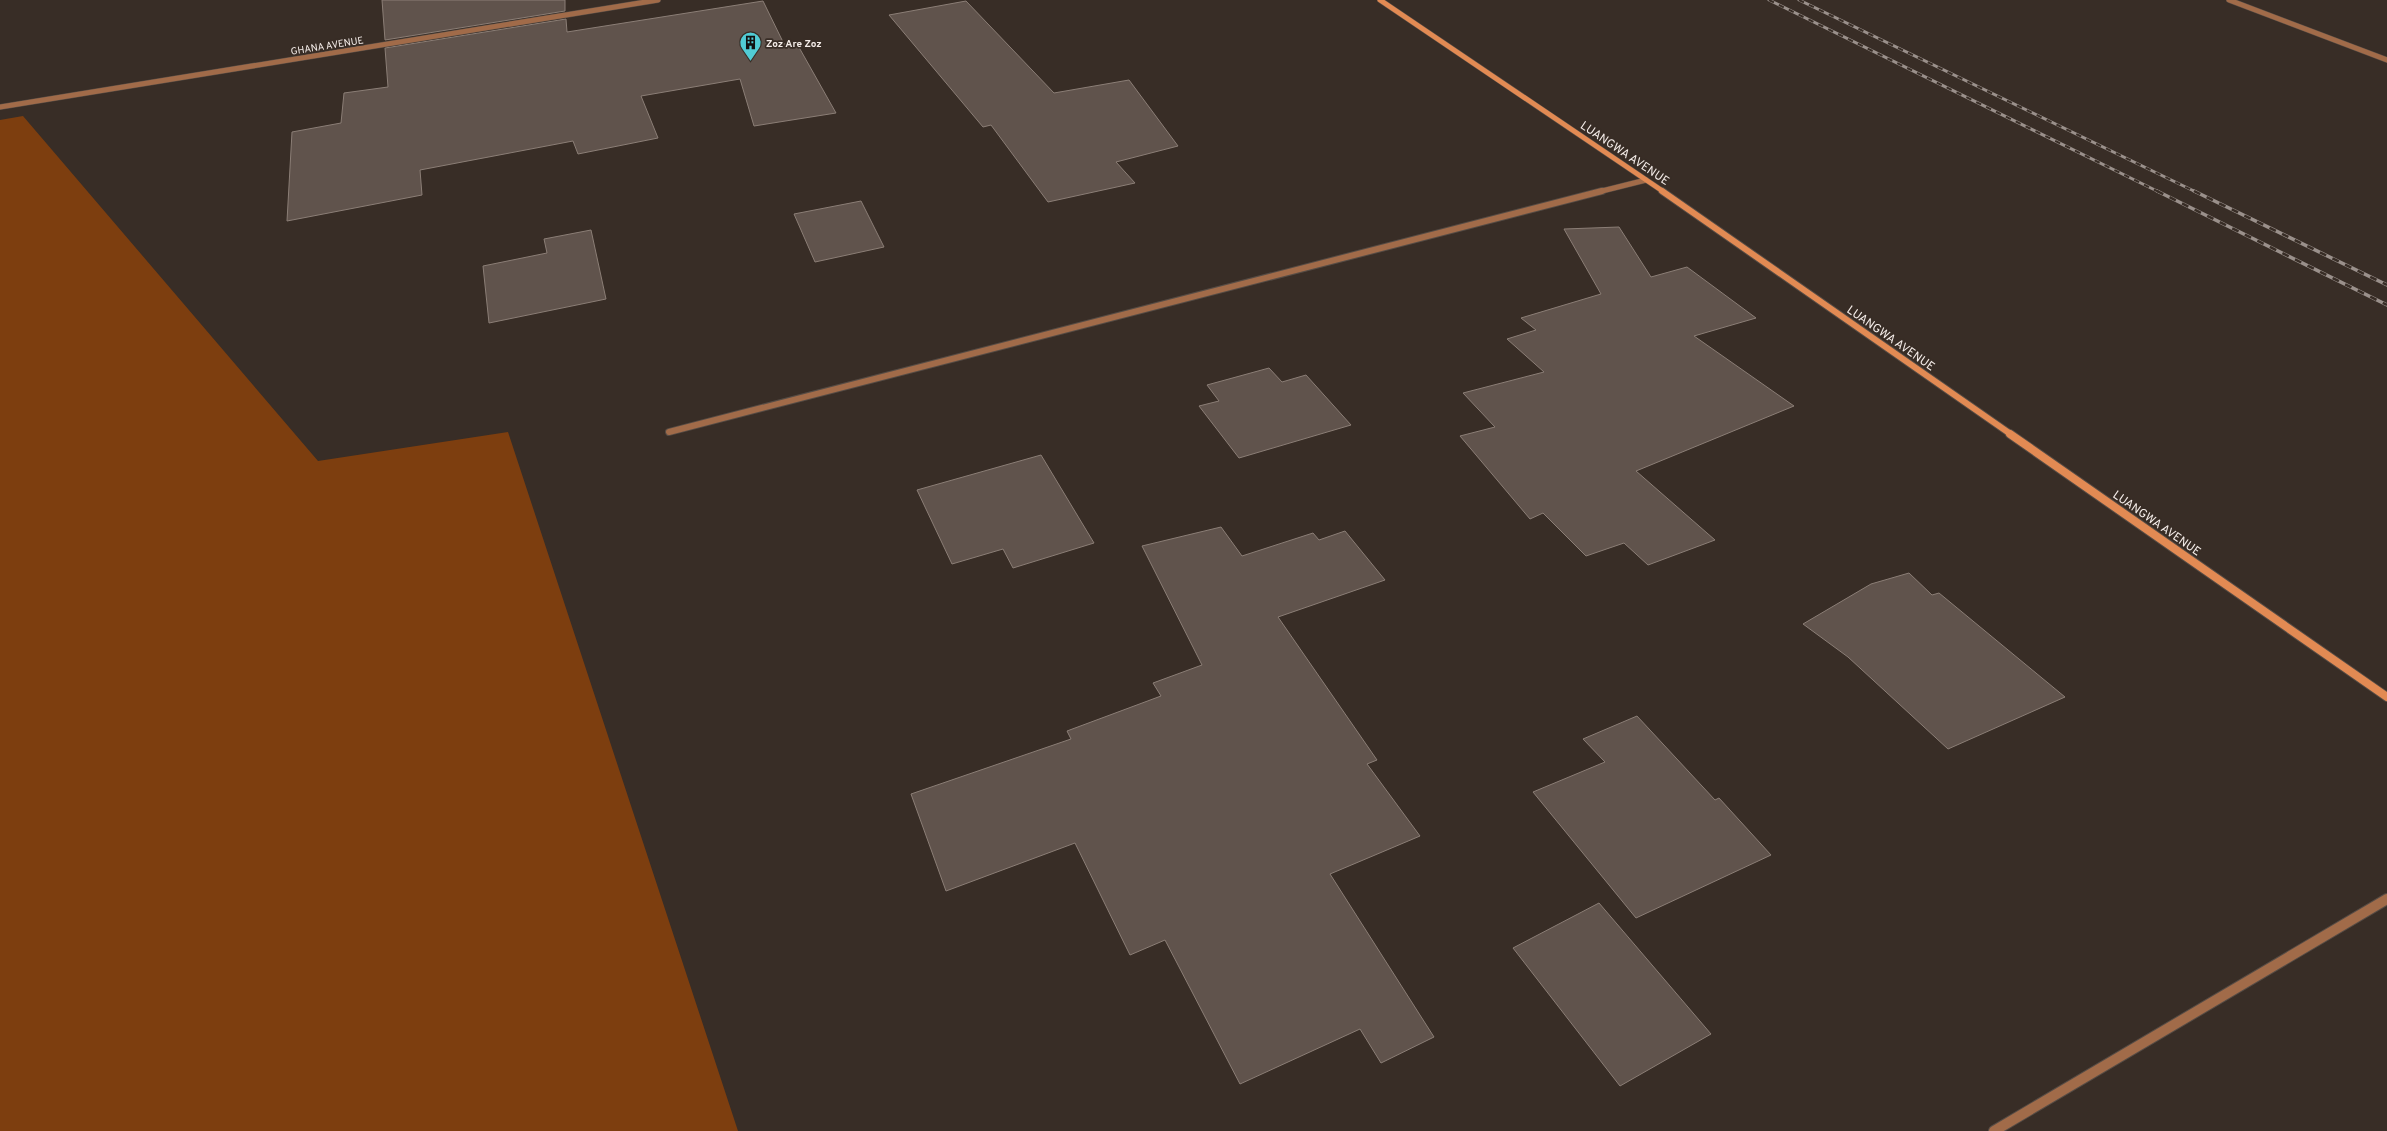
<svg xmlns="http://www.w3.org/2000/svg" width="2387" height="1131" font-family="Overpass,sans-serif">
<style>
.green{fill:#7d3e0f}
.building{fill:#60534c;stroke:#8b7e76}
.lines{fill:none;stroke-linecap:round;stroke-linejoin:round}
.street-far2-casing{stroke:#564c45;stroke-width:6}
.street-far1-casing{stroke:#564c45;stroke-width:8}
.street-casing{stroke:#564c45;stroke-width:12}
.secondary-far2-casing{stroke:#564c45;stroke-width:6}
.secondary-far1-casing{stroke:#564c45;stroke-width:8}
.secondary-casing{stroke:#564c45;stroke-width:10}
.street-far2{stroke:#a16b49;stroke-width:5}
.street-far1{stroke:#a16b49;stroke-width:6}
.street{stroke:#a16b49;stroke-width:10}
.secondary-far2{stroke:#e28a53;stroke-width:5}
.secondary-far1{stroke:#e28a53;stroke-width:6}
.secondary{stroke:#e28a53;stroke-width:8}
.rail-far1-casing{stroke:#9a908b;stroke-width:3}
.rail-casing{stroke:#9a908b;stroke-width:3.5}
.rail-far1{stroke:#382d26;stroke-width:2;stroke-dasharray:5.5;stroke-linecap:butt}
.rail{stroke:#382d26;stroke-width:2.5;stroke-dasharray:7;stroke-linecap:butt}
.labels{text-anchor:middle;stroke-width:3.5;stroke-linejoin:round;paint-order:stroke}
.far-poi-label{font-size:10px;font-weight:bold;fill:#f5ede9;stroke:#382d26;text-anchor:start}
.far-street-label{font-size:10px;fill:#f5ede9;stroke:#382d26}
.street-label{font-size:12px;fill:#f5ede9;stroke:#382d26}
</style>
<rect width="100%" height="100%" fill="#382d26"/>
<path class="green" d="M23 116 318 461 508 432 738 1131H0V120Z"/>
<g class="building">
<path d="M382 0H565V11L385 40Z"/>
<path d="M763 1 784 44 796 42 836 113 754 126 740 79 641 96 658 138 578 154 573 141 420 170 422 195 287 221 292 132 341 123 344 93 388 87 385 48 566 19 567 32Z"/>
<path d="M966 1 1054 93 1129 80 1178 146 1116 162 1135 183 1048 202 991 125 983 127 889 15Z"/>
<path d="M861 201 884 247 815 262 794 214Z"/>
<path d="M1619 227 1651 277 1687 267 1756 318 1694 336 1794 406 1636 471 1715 540 1648 565 1624 543 1586 556 1543 513 1530 519 1460 436 1495 427 1463 393 1544 372 1507 339 1536 330 1521 318 1601 294 1564 229Z"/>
<path d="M591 230 606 299 489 323 483 266 547 253 544 239Z"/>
<path d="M1269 368 1282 382 1306 375 1351 425 1239 458 1199 406 1219 401 1207 385Z"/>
<path d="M1041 455 1094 543 1013 568 1003 549 952 564 917 490Z"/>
<path d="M1221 527 1242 556 1313 533 1319 540 1345 531 1385 580 1278 617 1377 760 1367 764 1420 836 1330 874 1434 1037 1381 1063 1360 1029 1240 1084 1165 940 1130 955 1075 843 946 891 911 794 1071 739 1067 731 1161 696 1153 683 1202 665 1142 546Z"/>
<path d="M1909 573 1932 595 1939 593 2065 697 1948 749 1848 657 1803 624 1871 584Z"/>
<path d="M1637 716 1715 800 1719 798 1771 855 1636 918 1533 792 1605 762 1583 739Z"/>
<path d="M1599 903 1711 1034 1620 1086 1513 948Z"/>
</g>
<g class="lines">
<defs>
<g id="street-far2">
<path d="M2229 0 2387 60"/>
<path d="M0 107 658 0"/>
<path d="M1598 192 1646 180"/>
</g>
<path id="street-far1" d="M669 432 1602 191"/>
<path id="street" d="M1994 1131 2387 899"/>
<path id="secondary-far2" d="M1380 0 1664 192"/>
<path id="secondary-far1" d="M1662 191 2012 435"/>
<path id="secondary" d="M2010 434 2387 697"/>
</defs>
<use href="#street-far2" class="street-far2-casing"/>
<use href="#street-far1" class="street-far1-casing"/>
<use href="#street" class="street-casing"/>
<use href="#secondary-far2" class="secondary-far2-casing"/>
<use href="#secondary-far1" class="secondary-far1-casing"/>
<use href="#secondary" class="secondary-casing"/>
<use href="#street-far2" class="street-far2"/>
<use href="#street-far1" class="street-far1"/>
<use href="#street" class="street"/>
<use href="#secondary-far2" class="secondary-far2"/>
<use href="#secondary-far1" class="secondary-far1"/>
<use href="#secondary" class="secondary"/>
<defs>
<g id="rail-far1">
<path d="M1769 0 2159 192"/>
<path d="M1799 0 2196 192"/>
</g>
<g id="rail">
<path d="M2157 191 2387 305"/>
<path d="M2194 191 2387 285"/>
</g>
</defs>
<use href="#rail-far1" class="rail-far1-casing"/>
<use href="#rail" class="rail-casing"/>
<use href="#rail-far1" class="rail-far1"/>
<use href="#rail" class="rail"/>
</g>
<defs>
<symbol id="building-pin" viewBox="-11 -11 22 30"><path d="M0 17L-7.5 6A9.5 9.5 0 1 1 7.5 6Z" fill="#51ccd5" stroke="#382d26"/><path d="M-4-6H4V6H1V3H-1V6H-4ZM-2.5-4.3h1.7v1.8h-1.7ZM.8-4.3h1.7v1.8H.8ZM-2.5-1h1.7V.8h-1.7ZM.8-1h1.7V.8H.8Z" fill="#111"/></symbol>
</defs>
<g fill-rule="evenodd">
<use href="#building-pin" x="738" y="30" width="25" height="34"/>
</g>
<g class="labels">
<g class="far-poi-label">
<text x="766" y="47">Zoz Are Zoz</text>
</g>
<g class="far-street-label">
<text transform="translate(327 45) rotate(-9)" y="4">GHANA AVENUE</text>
</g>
<g class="street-label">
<text transform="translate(1625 153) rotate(34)" y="4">LUANGWA AVENUE</text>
<text transform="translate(1891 338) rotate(35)" y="4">LUANGWA AVENUE</text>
<text transform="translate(2157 523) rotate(35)" y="4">LUANGWA AVENUE</text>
</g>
</g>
</svg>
